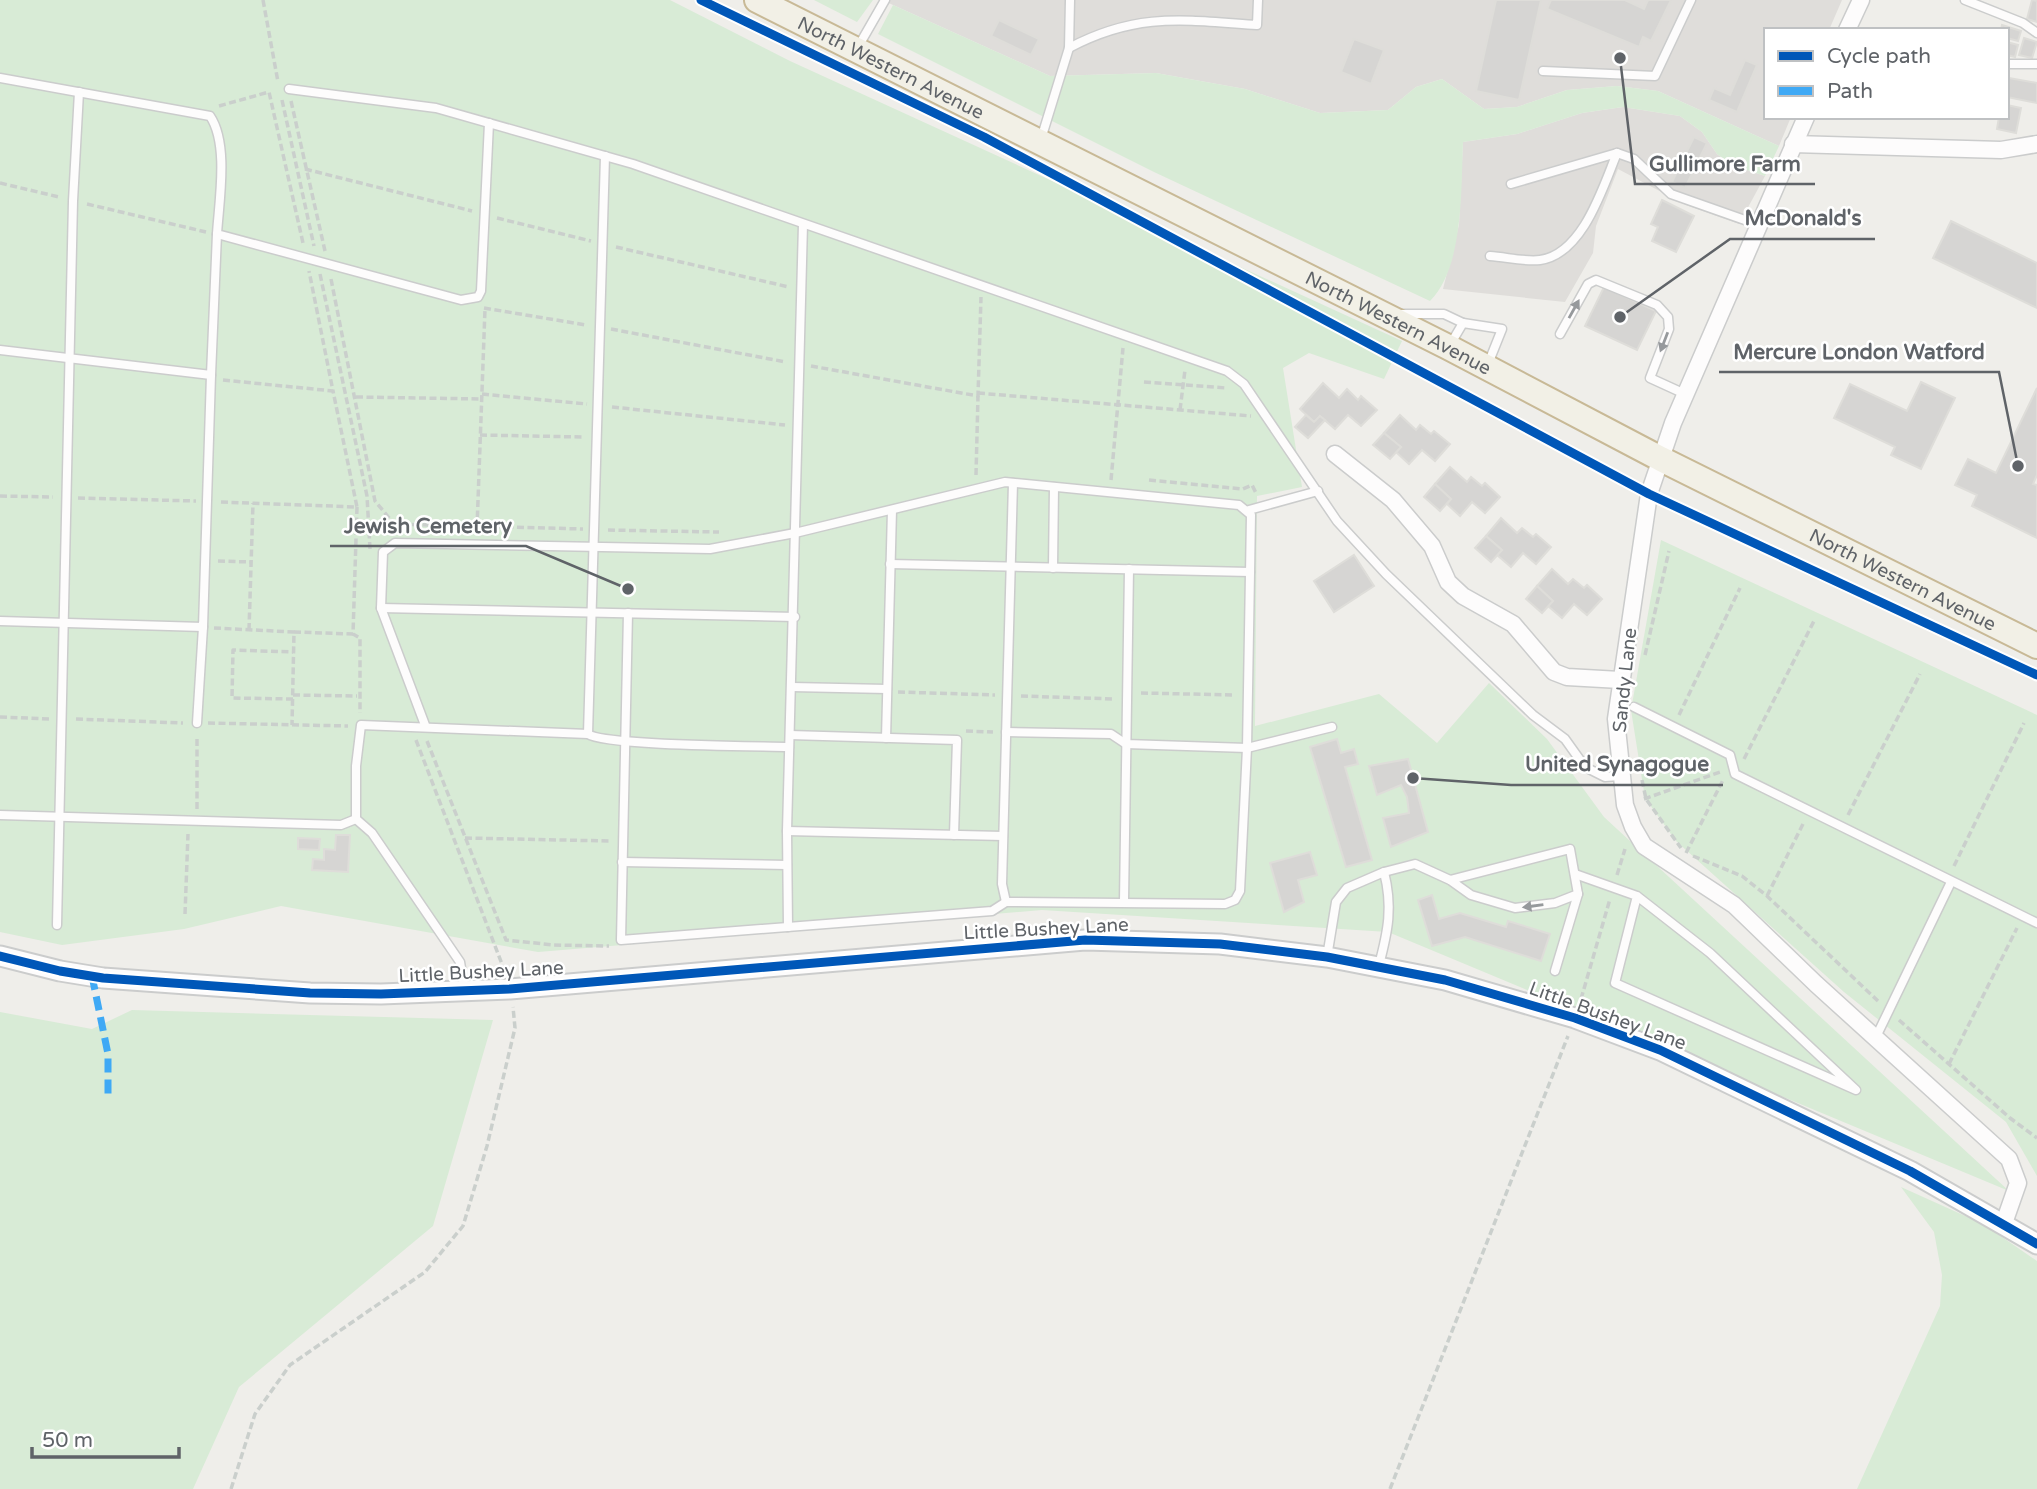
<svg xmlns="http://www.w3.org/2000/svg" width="2037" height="1489" font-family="'Varela Round',sans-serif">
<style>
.industrial{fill:#dfddda}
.green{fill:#d8ebd6}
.building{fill:#d6d5d3;stroke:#deddd9;stroke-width:2}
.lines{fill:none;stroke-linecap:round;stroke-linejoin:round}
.service-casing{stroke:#cbcccc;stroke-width:11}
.minor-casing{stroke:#cbcccc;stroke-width:19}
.tertiary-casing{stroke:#cbcccc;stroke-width:23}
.trunk-casing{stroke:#c8b996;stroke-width:28}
.path{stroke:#cacfcc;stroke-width:3.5;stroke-dasharray:7 3.5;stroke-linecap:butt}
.service{stroke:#fdfcfc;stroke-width:8}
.minor{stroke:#fdfcfc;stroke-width:16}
.tertiary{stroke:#fdfcfc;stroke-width:19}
.trunk{stroke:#f2f0e6;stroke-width:24}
.quiet{stroke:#3fa9f5;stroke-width:7;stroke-dasharray:14 7;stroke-linecap:butt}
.cycleway-casing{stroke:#fff;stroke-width:13}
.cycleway{stroke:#0057b8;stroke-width:9}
.oneway{fill:#96999c}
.labels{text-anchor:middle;stroke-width:5;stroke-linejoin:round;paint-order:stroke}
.street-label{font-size:19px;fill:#5f6368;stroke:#fff}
.leader{fill:none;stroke:#5f6368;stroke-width:2.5}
.callout-dot{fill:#5f6368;stroke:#fff;stroke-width:2.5}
.callout-label{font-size:21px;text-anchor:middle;font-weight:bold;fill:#5f6368;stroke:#fff;stroke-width:5;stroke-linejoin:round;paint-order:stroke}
</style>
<rect width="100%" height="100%" fill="#efeeea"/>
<g class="industrial">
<path d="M882 0H1842L1829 30H1766V117H1791L1779 146 1658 91 1617 86 1567 90 1517 107 1484 109 1442 79 1416 87 1388 110 1320 113 1245 89 1156 73 1050 76Z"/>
<path d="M1623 107 1680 116 1702 132 1717 154 1732 165 1765 176 1739 224 1686 205 1618 169 1596 226 1593 253 1565 302 1443 289 1459 225 1463 142 1517 134 1582 113Z"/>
</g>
<g class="green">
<path d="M0 0H670L790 61 1402 341 1384 379 1309 353 1283 368 1302 487 1257 496 1255 726 1379 694 1437 743 1489 683 1547 739 1604 817 2009 1191 1388 932 1042 910 538 952 281 906 184 929 62 945 0 932Z"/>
<path d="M814 0H873L857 22Z"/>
<path d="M893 5 1050 76 1156 73 1245 89 1320 113 1388 110 1416 87 1442 79 1484 109 1517 107 1567 90 1617 86 1658 91 1779 146 1765 176 1732 165 1717 154 1702 132 1680 116 1623 107 1582 113 1517 134 1463 142C1461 189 1464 267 1430 301L1154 172 878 34Z"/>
<path d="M1661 540 2037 715V1176L2006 1122 1844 992 1676 841 1645 798 1631 710Z"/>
<path d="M132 1010 493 1020 433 1226 239 1387 193 1489H0V1012L92 1029Z"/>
<path d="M1901 1187 1983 1224 2037 1261V1489H1857L1940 1306 1942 1275 1934 1232Z"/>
</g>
<g class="building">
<path d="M1496 0H1541L1519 100 1476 91Z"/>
<path d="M1551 0H1625L1644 9 1648 0H1671L1651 41 1643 37 1639 47 1547 9Z"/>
<path d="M2032 0 2037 1V22L2027 19Z"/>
<path d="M999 20 1039 39 1031 55 991 36Z"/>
<path d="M2002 25 2021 31 2018 41 2007 38V30H2001Z"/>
<path d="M2024 38 2037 42 2032 58 2019 55Z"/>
<path d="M1354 39 1384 50 1371 84 1341 72Z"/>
<path d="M2007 42 2018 45 2015 57 2007 55Z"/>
<path d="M1745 60 1757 65 1737 112 1709 100 1714 88 1730 95Z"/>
<path d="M2009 78 2037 83V103L2007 97Z"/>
<path d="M2007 105 2021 108 2016 133 1997 129 1999 117H2007Z"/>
<path d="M1694 137 1707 143 1685 188 1672 182Z"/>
<path d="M1662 200 1694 216 1676 252 1652 241 1658 227 1651 224Z"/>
<path d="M1951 221 2037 263V308L1933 258Z"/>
<path d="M1604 287 1656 311 1637 350 1585 326Z"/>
<path d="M1921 382 1955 398 1921 469 1891 455 1895 447 1834 418 1850 384 1907 411Z"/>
<path d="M1323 383 1339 398 1347 389 1358 400 1361 396 1377 410 1361 426 1348 415 1335 429 1320 416 1314 422 1300 409Z"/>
<path d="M2037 388V475L2033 484 2037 485V538L1972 506 1977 495 1955 485 1968 459 1996 473Z"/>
<path d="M1306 415 1314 422 1320 416 1325 420 1308 438 1295 427Z"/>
<path d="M1400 415 1416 430 1420 425 1431 434 1434 431 1450 444 1435 461 1422 450 1409 464 1396 452 1401 447 1384 433Z"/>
<path d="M1384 433 1401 447 1390 459 1373 445Z"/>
<path d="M1450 467 1467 482 1471 477 1482 486 1485 483 1500 497 1485 513 1472 502 1460 516 1447 504 1451 499 1435 484Z"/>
<path d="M1435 484 1451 499 1440 511 1424 497Z"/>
<path d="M1501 518 1517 533 1522 528 1533 537 1536 534 1551 547 1536 564 1523 553 1511 567 1497 555 1502 550 1486 536Z"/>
<path d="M1486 536 1502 550 1491 562 1475 548Z"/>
<path d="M1354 555 1374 586 1334 612 1314 581Z"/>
<path d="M1552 569 1568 584 1573 579 1584 588 1587 585 1602 599 1587 615 1574 604 1562 618 1548 606 1553 601 1537 586Z"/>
<path d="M1537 586 1553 601 1542 613 1526 599Z"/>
<path d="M1337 739 1341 753 1354 749 1358 764 1345 767 1372 860 1346 867 1310 747Z"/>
<path d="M1408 759 1428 832 1391 847 1383 818 1409 813 1407 797 1401 785 1377 795 1369 766Z"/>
<path d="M336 835H350L348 872 312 870 313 859 324 860V849L335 850Z"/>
<path d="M298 838 320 839 319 850 298 849Z"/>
<path d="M1310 852 1317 875 1298 880 1304 902 1284 912 1270 863Z"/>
<path d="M1432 895 1439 919 1460 913 1506 927 1508 921 1550 934 1541 961 1465 937 1432 946 1418 900Z"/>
</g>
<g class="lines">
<defs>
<g id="service">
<path d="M1965 0 2023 23 2037 33"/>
<path d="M858 47 885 0"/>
<path d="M1069 48C1137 12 1183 20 1257 25L1258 0"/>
<path d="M2007 64H2037"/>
<path d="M1543 71 1655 76 1691 0"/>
<path d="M0 78 210 116C229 144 219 201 217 234L461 300 478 297 481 291 489 123"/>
<path d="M289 89 436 108 633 164 1227 371 1244 384 1337 521 1386 574 1533 715 1565 739 1585 767 1605 777 1620 776"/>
<path d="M1041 139 1069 48 1070 0"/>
<path d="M1511 184 1617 153 1634 159 1671 194 1759 225"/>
<path d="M1490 256C1506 257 1525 262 1540 260 1583 254 1603 187 1617 153"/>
<path d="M1397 314H1444L1463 323"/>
<path d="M1560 334 1588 284 1596 280 1657 305 1668 317 1669 329 1650 378 1685 394"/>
<path d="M1450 345 1463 323 1502 329 1488 364"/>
<path d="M0 350 211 375 217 234"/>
<path d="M1249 510 1318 491"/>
<path d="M890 564 1250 572"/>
<path d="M1053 568 1054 487"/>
<path d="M381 608 795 617"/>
<path d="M0 621 203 627 211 375"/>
<path d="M792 687 887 689"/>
<path d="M1634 707 1730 755 1735 774 2037 923"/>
<path d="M197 723 203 627"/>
<path d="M425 725 381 608 383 552 395 543 710 549 795 533 1005 482 1239 505 1251 515 1247 748 1240 891 1235 900 1225 904 1006 902 992 911 621 940 628 613"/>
<path d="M1006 732 1111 734 1126 744 1247 748 1332 727"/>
<path d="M588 734 605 156"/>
<path d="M790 735 957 740 954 835"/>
<path d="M886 738 892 510"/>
<path d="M0 815 341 825 356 819"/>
<path d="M787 831 1003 836"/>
<path d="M622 862 787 865"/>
<path d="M1575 874 1637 896 1710 953 1856 1090 1615 983 1637 896"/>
<path d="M1124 901 1129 569"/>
<path d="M1006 902 1002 884 1013 483"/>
<path d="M57 925 73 201 79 92"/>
<path d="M788 927 787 831 803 224"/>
<path d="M1327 957 1336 902 1347 888 1384 872 1415 864 1450 880 1471 895 1515 908 1555 903 1578 894 1570 849 1450 880"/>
<path d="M1379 965C1388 931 1393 907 1384 872"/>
<path d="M1555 971 1578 894"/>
<path d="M465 992 460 962 372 833 356 819V766L361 725 588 734C605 746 758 746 789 747"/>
<path d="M1876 1037 1951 882"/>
</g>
<g id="minor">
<path d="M1847 30 1861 0"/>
<path d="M1806 117 1673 423 1649 494 1616 719 1625 805 1633 827 1644 846 1734 905 1816 984 2009 1159 2018 1183 2004 1223"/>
<path d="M1793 144 2001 150 2037 144"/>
<path d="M1335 454 1393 500 1432 546 1448 582 1463 596 1513 624 1554 672 1567 677 1620 680"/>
</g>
<path id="tertiary" d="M0 956 60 971 103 978 310 993 381 994 510 989 1085 940 1220 944 1327 957 1445 980 1575 1018 1660 1050 1910 1171 2037 1244"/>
<g id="trunk">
<path id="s1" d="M757 0 1448 347 1661 459 2037 646"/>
</g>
</defs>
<use href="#service" class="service-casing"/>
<use href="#minor" class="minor-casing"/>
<use href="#tertiary" class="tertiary-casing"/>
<use href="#trunk" class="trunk-casing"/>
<g class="path">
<path d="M263 0 278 82"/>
<path d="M282 100 314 246"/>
<path d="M291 101 325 251"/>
<path d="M219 106 269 92 303 243"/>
<path d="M305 169 472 211"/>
<path d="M0 183 59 197"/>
<path d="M87 204 206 232"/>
<path d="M497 218 591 241"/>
<path d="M616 247 789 287"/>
<path d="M320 274 367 496 370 549"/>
<path d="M331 279 375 501 390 519 391 524"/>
<path d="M484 308 586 325"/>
<path d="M611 329 786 362"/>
<path d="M811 366 978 396 981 297"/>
<path d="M223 380 333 391 309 271"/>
<path d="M1144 382 1226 388"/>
<path d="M978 393 1251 416"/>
<path d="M482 394 587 404"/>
<path d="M356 397 482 399"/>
<path d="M612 407 785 425"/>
<path d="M1180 410 1185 370"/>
<path d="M480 435 583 437"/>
<path d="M976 475 978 396"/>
<path d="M1111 480 1123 348"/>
<path d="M1149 480 1243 489 1252 485 1257 495"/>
<path d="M0 496 53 497"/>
<path d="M78 498 196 501"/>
<path d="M221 502 357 507 333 391"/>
<path d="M357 507 353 634 360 638V713"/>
<path d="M391 524 583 529"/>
<path d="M477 528 485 309"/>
<path d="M608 530 719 532"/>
<path d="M218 561 251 562"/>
<path d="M214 628 294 632 292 725"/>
<path d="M249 630 253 503"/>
<path d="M294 632 353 634"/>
<path d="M1645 655 1669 551"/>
<path d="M898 692 995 695"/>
<path d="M1141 693 1235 695"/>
<path d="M293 695 357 696"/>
<path d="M1021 696 1114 699"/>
<path d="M293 699 232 698 233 650 293 652"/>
<path d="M1679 715 1740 588"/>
<path d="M0 717 50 719"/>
<path d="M76 719 183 723"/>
<path d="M208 723 348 726"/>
<path d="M966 731 993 732"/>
<path d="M416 740 505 972"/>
<path d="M427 741 506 940 554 945 609 946"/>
<path d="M1744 759 1814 621"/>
<path d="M1642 780 1646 799 1681 848"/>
<path d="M1644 799 1723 771"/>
<path d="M197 809V736"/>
<path d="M1848 815 1920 674"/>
<path d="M465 838 610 841"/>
<path d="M1686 853 1723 780"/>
<path d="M1693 856 1742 876 1767 896 1878 1001"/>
<path d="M1954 866 2024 723"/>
<path d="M1617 875 1625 849"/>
<path d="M1767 896 1804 822"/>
<path d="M185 914 188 834"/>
<path d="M1581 999 1610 899"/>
<path d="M1899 1020 2010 1118 2037 1138"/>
<path d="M1949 1064 2017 928"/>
<path d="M231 1489 255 1414 290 1365 425 1272 463 1226 487 1146 515 1028 513 1007"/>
<path d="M1390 1489 1568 1036"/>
</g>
<use href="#service" class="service"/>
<use href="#minor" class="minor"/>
<use href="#tertiary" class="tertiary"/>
<use href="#trunk" class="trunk"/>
<path class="quiet" d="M92 976 108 1054V1095"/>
<defs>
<g id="cycleway">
<path d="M701 0 984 137 1649 494 2037 675"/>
<path d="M0 956 60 971 103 978 310 993 381 994 510 989 1085 940 1220 944 1327 957 1445 980 1575 1018 1660 1050 1910 1171 2037 1244"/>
</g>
</defs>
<use href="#cycleway" class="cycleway-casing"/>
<use href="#cycleway" class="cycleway"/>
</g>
<defs><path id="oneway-solid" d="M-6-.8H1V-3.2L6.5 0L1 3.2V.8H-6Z" transform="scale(1.75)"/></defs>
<g class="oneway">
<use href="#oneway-solid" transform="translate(1574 309) rotate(-61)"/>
<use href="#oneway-solid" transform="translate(1664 342) rotate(111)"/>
<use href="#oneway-solid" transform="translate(1533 906) rotate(172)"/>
</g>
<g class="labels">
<g class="street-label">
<text dy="7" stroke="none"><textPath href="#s1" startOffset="150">North Western Avenue</textPath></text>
<text dy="7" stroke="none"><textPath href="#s1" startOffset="718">North Western Avenue</textPath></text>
<text dy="7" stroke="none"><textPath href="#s1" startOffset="1284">North Western Avenue</textPath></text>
<text transform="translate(1624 680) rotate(-84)" y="7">Sandy Lane</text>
<text transform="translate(1046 928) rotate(-3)" y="7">Little Bushey Lane</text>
<text transform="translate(481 971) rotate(-3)" y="7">Little Bushey Lane</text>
<text transform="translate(1608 1015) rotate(20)" y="7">Little Bushey Lane</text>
</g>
</g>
<path class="leader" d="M1620 58L1635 184H1815M1620 317L1730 239H1875M2018 466L1999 372H1719M628 589L526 546H330M1413 778L1511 785H1723"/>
<g class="callout-dot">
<circle cx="1620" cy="58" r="7"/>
<circle cx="1620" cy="317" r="7"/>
<circle cx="2018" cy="466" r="7"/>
<circle cx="628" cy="589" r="7"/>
<circle cx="1413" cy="778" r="7"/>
</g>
<g class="callout-label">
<text x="1725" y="171">Gullimore Farm</text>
<text x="1803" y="225">McDonald's</text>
<text x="1859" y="359">Mercure London Watford</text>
<text x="428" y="533">Jewish Cemetery</text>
<text x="1617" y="771">United Synagogue</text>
</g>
<rect x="1764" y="28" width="245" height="91" fill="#ffffff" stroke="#bfc1c3" stroke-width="2"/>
<rect x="1778" y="51" width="35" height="10" fill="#0057b8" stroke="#bfc1c3" stroke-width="2"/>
<text x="1827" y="63" font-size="21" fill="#5f6368">Cycle path</text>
<rect x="1778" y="86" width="35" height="10" fill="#3fa9f5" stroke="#bfc1c3" stroke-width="2"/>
<text x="1827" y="98" font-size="21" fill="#5f6368">Path</text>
<path d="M32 1447v10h147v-10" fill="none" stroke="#5f6368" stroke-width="3.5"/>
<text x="42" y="1447" font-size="21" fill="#5f6368" stroke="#ffffff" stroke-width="5" paint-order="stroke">50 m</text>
</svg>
